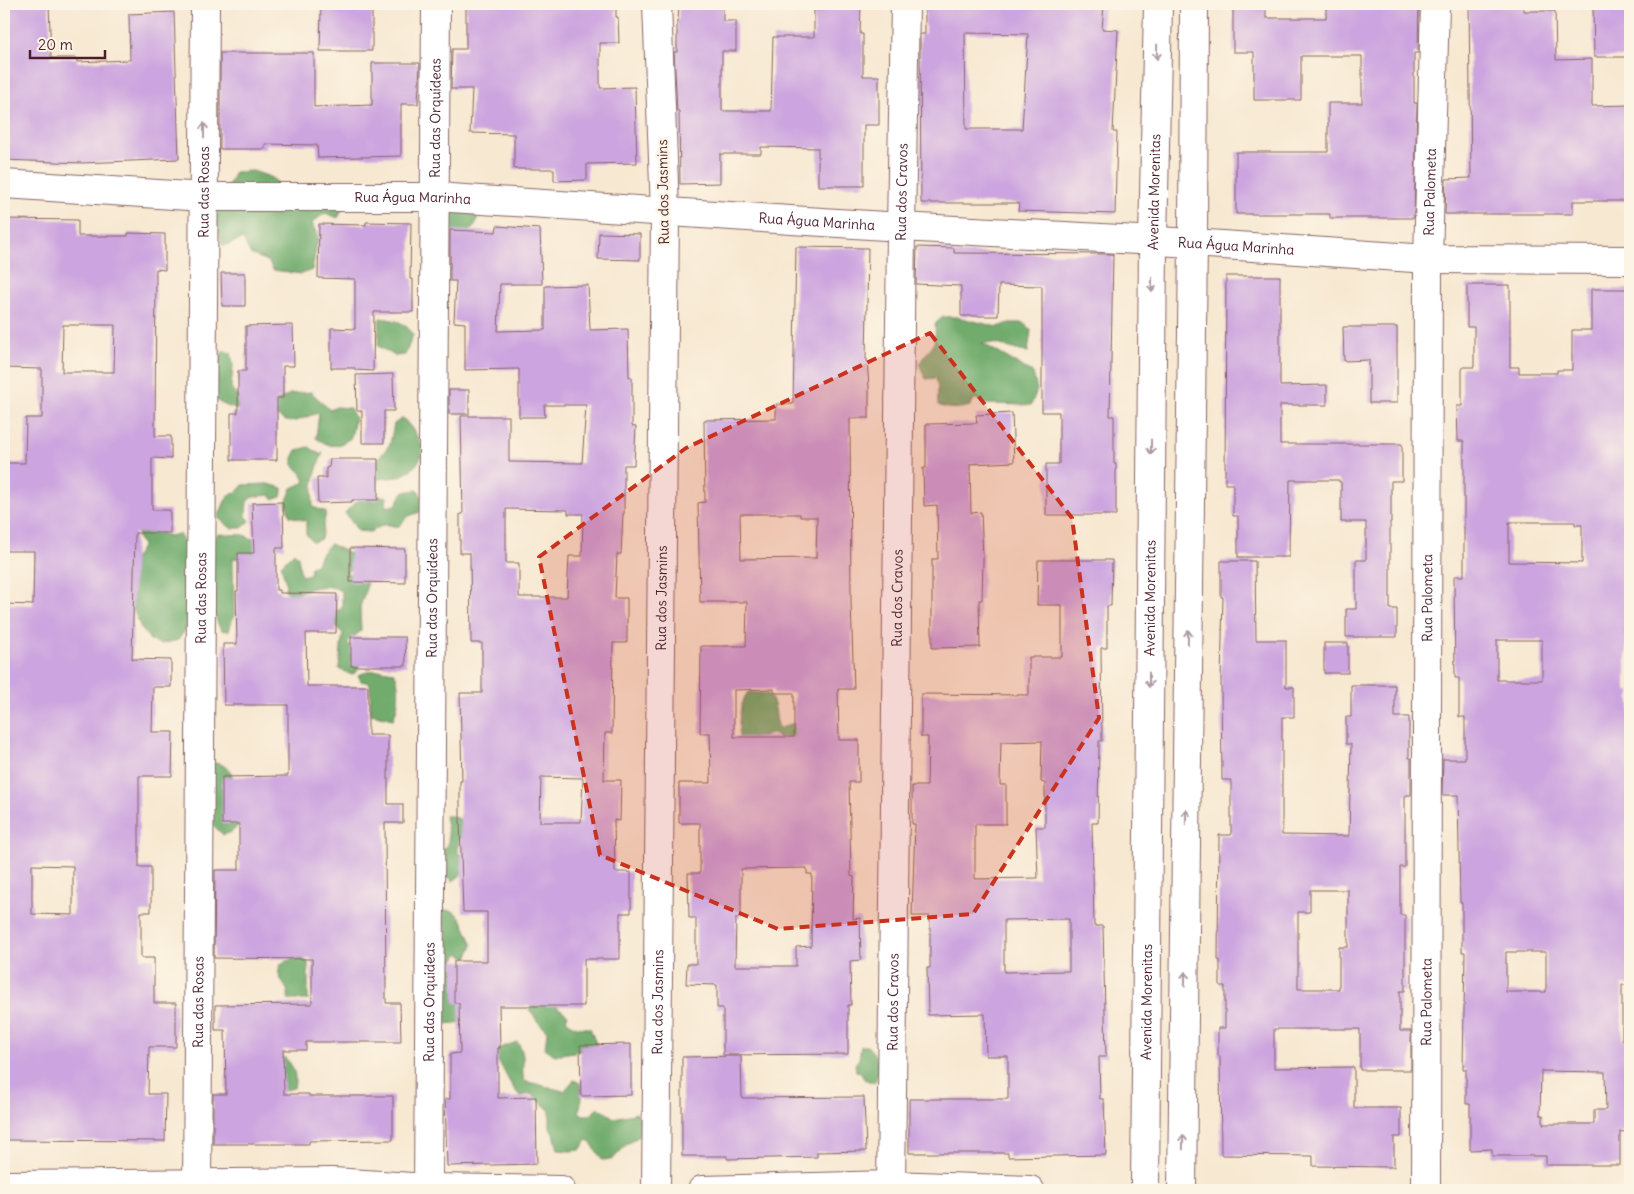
<svg xmlns="http://www.w3.org/2000/svg" width="1634" height="1194" font-family="Delius,sans-serif">
<style>
.forest{fill:#71ac6d;stroke:#5e664c}
.building{fill:#cca4df;fill-rule:evenodd}
.lines{fill:none;stroke-linecap:round;stroke-linejoin:round}
.minor-casing{stroke:#876565;stroke-width:30}
.secondary-casing{stroke:#876565;stroke-width:30}
.minor{stroke:#fff;stroke-width:28}
.secondary{stroke:#fff;stroke-width:28}
.oneway{stroke:#ae9aa0}
.marked{fill:#c8321e;fill-opacity:0.2;stroke:#c8321e;stroke-width:4;stroke-dasharray:10 6;stroke-linejoin:round}
.labels{text-anchor:middle;stroke-width:5;stroke-linejoin:round;paint-order:stroke}
.street-label{font-size:14px;fill:#4a1f2b;stroke:#fcf5e5}
</style>
<rect width="100%" height="100%" fill="#fcf5e5"/>
<filter id="ink" filterUnits="userSpaceOnUse"><feTurbulence type="fractalNoise" baseFrequency=".02" numOctaves="2"/><feDisplacementMap in="SourceGraphic" scale="10" xChannelSelector="R" yChannelSelector="G"/><feConvolveMatrix kernelMatrix="1 2 1 2 8 2 1 2 1" color-interpolation-filters="sRGB"/></filter>
<filter id="wash" filterUnits="userSpaceOnUse"><feTurbulence type="fractalNoise" baseFrequency=".0096" numOctaves="4" result="noise"/><feDisplacementMap in="SourceGraphic" scale="20" xChannelSelector="R" yChannelSelector="G"/><feGaussianBlur stdDeviation="1.12" result="paint"/><feColorMatrix in="noise" values="0 0 0 0 0 0 0 0 0 0 0 0 0 0 0 0 0 1.4 0 .05"/><feComposite in="paint" operator="in"/></filter>
<g filter="url(#wash)">
<rect width="100%" height="100%" fill="#f7e8d1"/>
<g class="forest">
<path d="M253 171 273 178 291 199 309 212 320 204 343 208 338 218 325 213 312 223 318 238 312 270 301 274 273 270 268 261 250 254 243 239 223 246 218 228 194 214 225 192 235 172Z"/>
<path d="M444 209 476 210C484 234 450 242 445 226 443 221 444 214 444 209Z"/>
<path d="M943 317H957L998 327 1009 323H1023L1031 330 1028 352C1012 351 999 341 982 343L1033 373 1037 390 1031 405 984 404 975 398 970 406C958 409 950 410 938 405 937 395 939 388 936 378L926 379 919 364C930 346 937 348 935 324Z"/>
<path d="M380 318C395 320 405 321 413 335L405 355 395 356 378 346Z"/>
<path d="M224 351 231 353 233 365 231 388 238 398 275 402 290 394 311 392 330 410 336 407 350 408 355 418 351 438C335 448 332 448 316 438L319 413C294 419 292 431 270 409 249 413 229 411 212 397L216 360Z"/>
<path d="M403 418C410 426 420 437 422 448 424 462 409 473 398 477 392 478 385 478 378 479L372 467 390 444 394 424Z"/>
<path d="M309 447 321 455 323 452C315 473 311 485 313 507L326 512 321 539 313 542 306 534V521L290 516 286 503 292 488 305 482 302 474 293 465V458L297 450Z"/>
<path d="M268 484 283 488 281 497 274 499 269 495 252 497 247 502 246 516 250 521 242 528H231L218 518 225 501 231 494 236 493 243 485Z"/>
<path d="M418 490 423 499 420 512 409 516 398 527 385 524 370 532 358 531 345 513C358 498 367 493 387 497L386 507 396 505 403 492Z"/>
<path d="M137 525 169 536 179 534 191 555 188 626 178 640 162 644 151 641 141 628 133 608 134 560 143 545 138 539Z"/>
<path d="M218 534 244 535 259 542 258 556 248 560 233 558 234 614 229 631 221 630C207 606 212 568 211 541Z"/>
<path d="M330 544 353 555 357 562 346 573 364 578 367 585 360 607 361 631 347 642 359 656 358 670 352 675 339 669 341 647 343 633 331 623V612L342 609V592C328 581 306 589 291 596L285 590 286 583 281 565 294 552 298 557 301 576 310 574 311 566 317 564 321 554Z"/>
<path d="M382 670 394 672C401 684 399 707 393 719L371 714 370 683 361 681 358 675 370 671Z"/>
<path d="M748 692 768 694C779 706 773 718 780 729L787 725 797 723 811 739 782 738 772 734 739 739C739 723 738 705 748 692Z"/>
<path d="M208 762C211 763 216 763 220 764 237 769 240 805 243 820L232 832 223 835 214 826 208 815Z"/>
<path d="M445 816H452L463 821 462 833 458 843V852L462 860 463 868 460 876 453 881 447 876 442 875 436 856C454 844 448 836 445 816Z"/>
<path d="M438 909 453 911 461 918 473 945 467 958 459 953 451 965 458 976 464 1022 445 1024 436 1013 438 955 445 950 447 933Z"/>
<path d="M293 959H302L308 962V1000H289C288 998 288 995 288 992 285 984 274 974 281 964 283 961 289 961 293 959Z"/>
<path d="M560 993 556 1006 568 1015 566 1019C573 1028 579 1028 590 1028L597 1046 586 1050 555 1055 545 1049 547 1031 538 1022 529 1009 536 999Z"/>
<path d="M517 1042C528 1057 520 1065 524 1081 538 1084 550 1088 564 1091L574 1080 580 1083 582 1099 579 1111 583 1115H591L598 1107 614 1118 637 1113 644 1125V1133L627 1144 613 1159 602 1160 592 1144 587 1140 580 1150 569 1151 558 1150 555 1137 550 1127V1111L532 1094 520 1096C508 1083 505 1071 496 1057L500 1048Z"/>
<path d="M861 1046H867C878 1055 882 1069 874 1083L864 1079 860 1072 856 1071 855 1064 859 1059Z"/>
<path d="M283 1056C294 1065 297 1075 294 1088L286 1090 275 1086Z"/>
</g>
<g id="blocks">
<g class="building">
<path d="M4 4H49L51 58H77V62L130 60 129 14 174 12 179 159 82 163 4 160Z"/>
<path d="M466 4H616V17H618L619 43H600V88L635 87 637 163 587 164V180L554 181V169H514V134L470 133 472 89H451L452 49H466Z"/>
<path d="M679 4H723V21H736V51H722V111H771L773 37H814V10H824V4H861L860 34H863V76H879V125H864V186H818V148L761 147V154H720V183L680 184 679 111H677L674 52H677V21H678Z"/>
<path d="M925 4H1104L1102 29 1118 30 1113 132H1117L1115 214 1018 211 1019 203H921L920 34H925ZM965 33 1028 34 1022 129H966Z"/>
<path d="M1326 4H1419L1418 53H1414V103H1417V105L1414 218H1330V214H1236V152H1328V103H1362V56H1301V100H1254V52H1233V6H1266V18H1326Z"/>
<path d="M1469 4H1524V11H1555L1556 60 1592 59V106L1630 105V146H1627L1628 201H1573V214H1445L1446 179 1471 178Z"/>
<path d="M1593 4H1619V9H1630V57H1594Z"/>
<path d="M321 8 372 9V51H320Z"/>
<path d="M220 53H314V107L372 105V63H420L418 104H401V156L318 158 317 145 265 144V149H220Z"/>
<path d="M4 219 78 220V236H128V233L165 234V270L156 269 155 436H171V459L152 458V510H170V533H135L132 659 171 660V687H153L152 732H173L172 776H139V867H151V912H141V958H154V1003H176V1047H149L148 1094H166L165 1141 4 1140V604L33 605 34 551H4V463H25L26 418H42V369L4 368ZM63 325H115L114 372H62ZM32 865 73 866V915L32 914Z"/>
<path d="M366 222 411 223 410 279H413V312H374L373 371 355 370V368H331V328L355 329V279L318 278 319 224 366 225Z"/>
<path d="M497 226 540 229 542 284H500L498 331 545 330V286L588 285 590 330 628 329 629 377H632V426L636 427 634 465H624V514H623L621 554H617L615 598H627V643H613L612 733H605L604 780H621L620 821 614 820 615 872H631V913H620V959H584V1006H499L500 1048H498V1098L536 1097 537 1164 447 1166 445 1099H450V1054L460 1053 459 1003H454V961H487V912H463L460 823V781H462L460 693H482V643H471L470 553H460V514H463L461 416H509V462L582 463 586 405H544L545 417H519V369L465 370V323L454 322 456 281H450V230L496 232ZM506 509 568 510V514H583L582 556H569L567 597H519V563H506ZM541 777 583 778 581 822H540Z"/>
<path d="M599 233 640 234V260L598 259Z"/>
<path d="M796 247 868 248 866 359H867L869 387V418H850L851 602 854 689H838L839 740H859V782H849L851 876 854 877 853 919 860 918 861 960 850 961 851 1005H848V1054L723 1055V1008H717V985L686 984 687 964H696V918H689L688 873H700V823H679V783H711L710 733H700L701 646H746L747 602H700L698 503 705 502 704 420 776 419V404H793ZM740 514H800V517H817L816 558 741 559ZM774 689V693H794V737H734V690ZM807 868V874H812L811 946 796 947V966H735L736 918H741V869Z"/>
<path d="M917 247 954 248V253L1113 254 1110 416H1114V464H1116V515H1046V464H1059V412H1042V286L999 285 998 316H961V286L916 284Z"/>
<path d="M221 273H245V306H222Z"/>
<path d="M1226 276H1280V386L1327 385V405H1280V444H1402V481H1391V522H1390V609H1397V637H1346V609H1356V560H1366V522H1341V482H1339V480H1290L1289 557H1238V516H1233V484H1225Z"/>
<path d="M1467 285H1510V367H1519V373H1557V370H1572V330H1591V289H1630V599H1626V691H1630V985H1622V1041H1630V1131L1620 1132V1165H1546V1156H1492V1149L1470 1150V1104H1466V1069H1463L1465 952H1462V903H1460L1458 795H1442L1443 759H1465V717H1459V678H1455L1454 576H1464V441H1458L1457 406H1462V367H1474V327H1467ZM1509 522H1575V525H1582V563L1509 562ZM1497 640H1542V680H1497ZM1506 952H1546V992H1506ZM1541 1071 1605 1072 1606 1110H1594V1124H1543V1115H1540Z"/>
<path d="M293 325 294 366H283V398H277V460H231V413H238V371H246V326Z"/>
<path d="M1343 327H1397V403H1369V360L1344 361Z"/>
<path d="M393 374 394 411H384V443H362V411H357L356 375Z"/>
<rect x="449" y="390" width="20" height="24"/>
<path d="M1012 413 1014 462 970 464 971 513 981 512 983 559 982 600H979L980 647 932 648V559H938L937 505 924 506 923 468H926V424L977 423 976 415Z"/>
<path d="M330 459H378V500H352V502L318 503 317 478H326V468L329 467Z"/>
<path d="M283 502 284 548H276V590H280V593L337 594 336 633H306L307 686H368V735H388V804H403V823H385L386 1003H400L401 1042H306V1050H283L284 1094H309V1096H393V1140L309 1141V1144H213V1094H226L225 1030H215V1005L312 1004V959L214 958 215 870H239V824H222V777L288 776V705H224L223 644H237L236 591H238V553H254L252 503Z"/>
<path d="M350 548 405 549V583L350 582Z"/>
<path d="M1038 560H1112L1111 606H1107V648H1101L1102 741H1099L1098 823H1092L1094 926H1103L1106 1057H1099L1100 1099H1104L1106 1155 1008 1157V1153H909V1099H1008V1056H986L985 1014 928 1015 927 968H930V916H912L915 824H912V786H927L928 737H921V694L1029 695V657H1062V605H1037ZM1042 741 1041 782 1045 783V827H1036L1038 878 975 879V824H1006V785H1000L1001 742ZM1069 919V971L1004 972V920Z"/>
<path d="M1221 561H1255L1256 640H1286V687H1294V717H1282V835L1349 836 1351 744H1346V717H1351V685H1395V717H1409V758H1411V795H1405V867H1400V915H1405V991H1400V1031H1411V1070H1360V1029H1274V1068L1354 1067V1108H1401V1137H1394V1167L1313 1166V1156L1221 1155 1220 1056H1218V1028H1225V986H1220V960H1218L1219 835H1231V780H1222L1221 680 1223 597H1221ZM1310 890H1348V947H1339V989H1298V912H1310Z"/>
<path d="M351 637H405L406 666H351Z"/>
<rect x="1324" y="643" width="24" height="30"/>
<path d="M631 1044V1095L581 1096 580 1045Z"/>
<path d="M741 1056 742 1098 864 1097 866 1151 817 1152V1157L727 1159V1156H682V1057Z"/>
</g>
</g>
</g>
<g filter="url(#ink)">
<use href="#blocks" fill-opacity="0" stroke="#876565" stroke-width="1"/>
<g class="lines">
<defs>
<g id="minor">
<path id="s1" d="M4 184 204 197H435L901 227 1193 243 1428 259 1630 260"/>
<path d="M4 1185 333 1182 428 1188 561 1190"/>
<path id="s2" d="M197 1190 205 4"/>
<path id="s3" d="M428 1190 436 4"/>
<path id="s4" d="M656 1190 665 211 657 4"/>
<path d="M702 1190 891 1185 1030 1190"/>
<path id="s5" d="M891 1190 901 227 905 4"/>
<path id="s6" d="M1426 1190 1428 259 1435 4"/>
</g>
<g id="secondary">
<path id="s7" d="M1145 1190 1153 242 1158 4"/>
<path d="M1182 1190 1193 243 1194 4"/>
</g>
</defs>
<use href="#minor" class="minor-casing"/>
<use href="#secondary" class="secondary-casing"/>
<use href="#minor" class="minor"/>
<use href="#secondary" class="secondary"/>
</g>
<defs><path id="oneway-shaft" d="M-6 0H5M1.5-3L5.5 0L1.5 3" fill="none" stroke-width="1.6" stroke-linecap="round" stroke-linejoin="round" transform="scale(1.25)"/></defs>
<g class="oneway">
<use href="#oneway-shaft" transform="translate(1157 52) rotate(91)"/>
<use href="#oneway-shaft" transform="translate(204 130) rotate(-90)"/>
<use href="#oneway-shaft" transform="translate(1152 285) rotate(90)"/>
<use href="#oneway-shaft" transform="translate(1151 447) rotate(90)"/>
<use href="#oneway-shaft" transform="translate(1188 637) rotate(-89)"/>
<use href="#oneway-shaft" transform="translate(1149 680) rotate(90)"/>
<use href="#oneway-shaft" transform="translate(1186 817) rotate(-89)"/>
<use href="#oneway-shaft" transform="translate(1185 979) rotate(-89)"/>
<use href="#oneway-shaft" transform="translate(1183 1142) rotate(-89)"/>
</g>
</g>
<path class="marked" d="M930 333 1072 518 1099 718 973 914 778 929 600 855 539 557 686 448Z"/>
<g class="labels">
<g class="street-label">
<text dy="5" stroke="none"><textPath href="#s3" startOffset="1072">Rua das Orquídeas</textPath></text>
<text dy="5" stroke="none"><textPath href="#s2" startOffset="998">Rua das Rosas</textPath></text>
<text transform="translate(663 192) rotate(-91)" y="5">Rua dos Jasmins</text>
<text dy="5" stroke="none"><textPath href="#s5" startOffset="998">Rua dos Cravos</textPath></text>
<text dy="5" stroke="none"><textPath href="#s7" startOffset="998">Avenida Morenitas</textPath></text>
<text dy="5" stroke="none"><textPath href="#s6" startOffset="998">Rua Palometa</textPath></text>
<text dy="5" stroke="none"><textPath href="#s1" startOffset="409">Rua Água Marinha</textPath></text>
<text dy="5" stroke="none"><textPath href="#s1" startOffset="814">Rua Água Marinha</textPath></text>
<text dy="5" stroke="none"><textPath href="#s1" startOffset="1234">Rua Água Marinha</textPath></text>
<text dy="5" stroke="none"><textPath href="#s2" startOffset="592">Rua das Rosas</textPath></text>
<text dy="5" stroke="none"><textPath href="#s3" startOffset="592">Rua das Orquídeas</textPath></text>
<text dy="5" stroke="none"><textPath href="#s4" startOffset="592">Rua dos Jasmins</textPath></text>
<text dy="5" stroke="none"><textPath href="#s5" startOffset="592">Rua dos Cravos</textPath></text>
<text dy="5" stroke="none"><textPath href="#s7" startOffset="592">Avenida Morenitas</textPath></text>
<text dy="5" stroke="none"><textPath href="#s6" startOffset="592">Rua Palometa</textPath></text>
<text dy="5" stroke="none"><textPath href="#s2" startOffset="188">Rua das Rosas</textPath></text>
<text dy="5" stroke="none"><textPath href="#s3" startOffset="188">Rua das Orquídeas</textPath></text>
<text dy="5" stroke="none"><textPath href="#s4" startOffset="188">Rua dos Jasmins</textPath></text>
<text dy="5" stroke="none"><textPath href="#s5" startOffset="188">Rua dos Cravos</textPath></text>
<text dy="5" stroke="none"><textPath href="#s7" startOffset="188">Avenida Morenitas</textPath></text>
<text dy="5" stroke="none"><textPath href="#s6" startOffset="188">Rua Palometa</textPath></text>
</g>
</g>
<rect width="1634" height="1194" fill="none" stroke="#fcf5e5" stroke-width="20"/>
<path d="M30 50v8h75v-8" fill="none" stroke="#4a1f2b" stroke-width="2.5"/>
<text x="38" y="50" font-size="15" fill="#4a1f2b" stroke="#fcf5e5" stroke-width="4" paint-order="stroke">20 m</text>
</svg>
